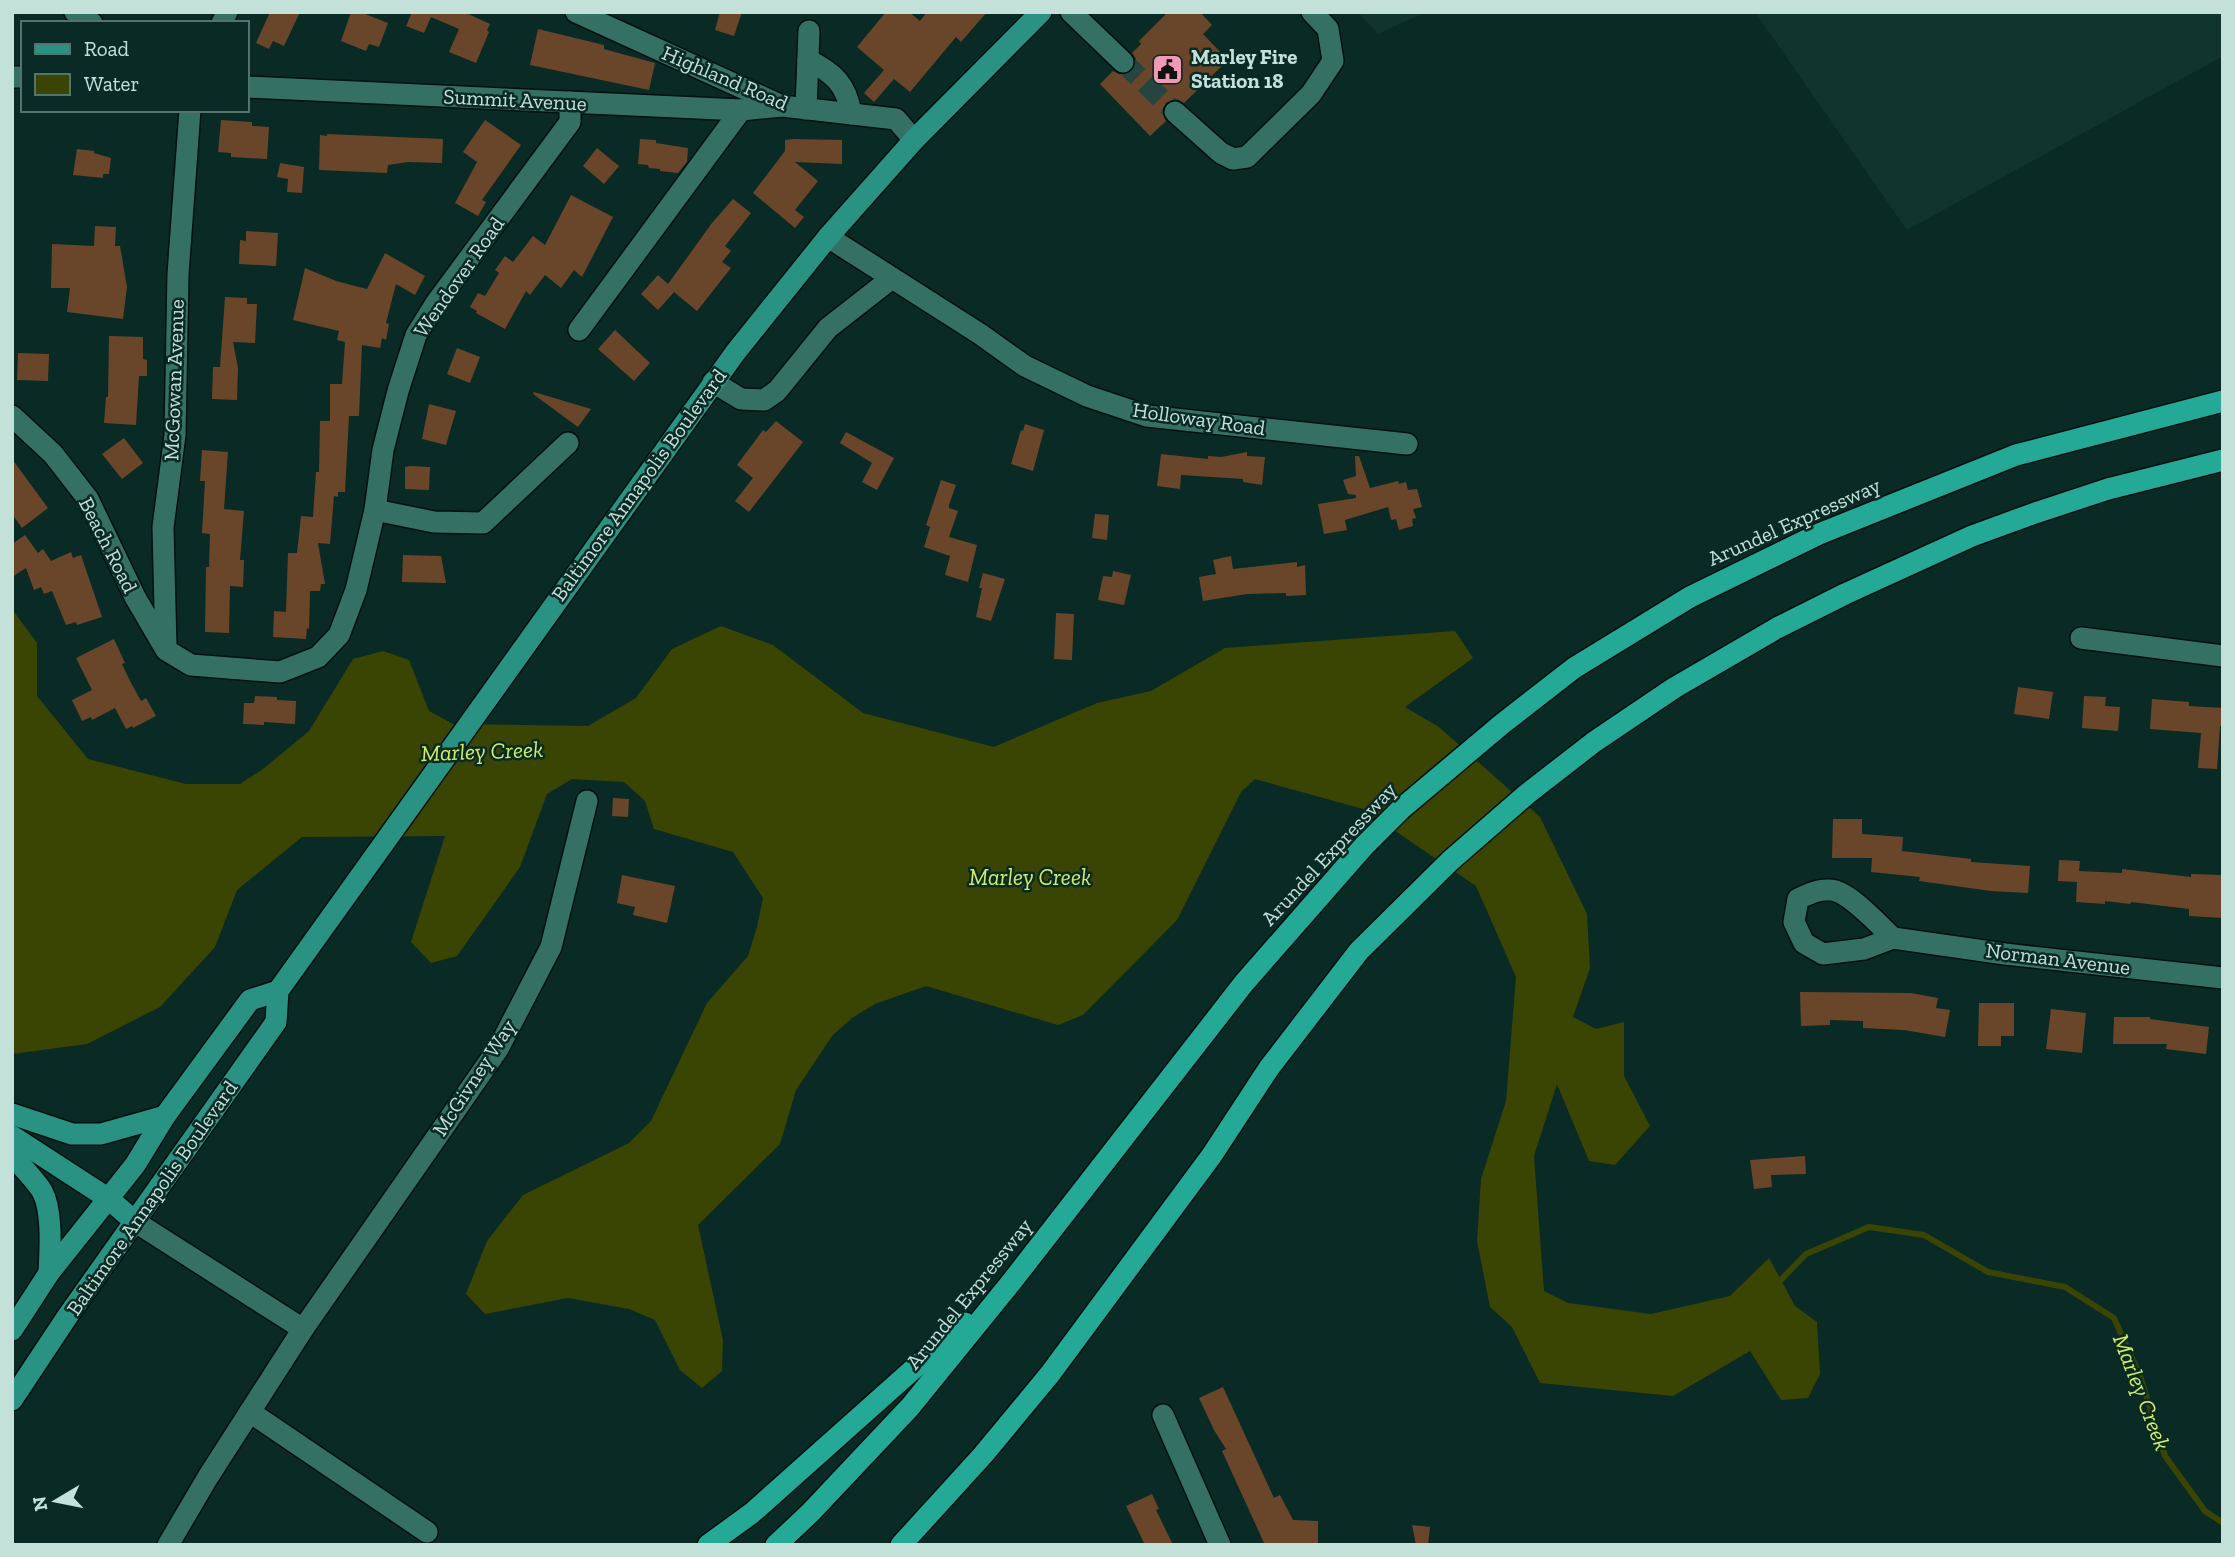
<svg xmlns="http://www.w3.org/2000/svg" width="2235" height="1557" font-family="'Zilla Slab',serif">
<style>
.built{fill:#10352f}
.water{fill:#3a4504}
.lines{fill:none;stroke-linecap:round;stroke-linejoin:round}
.stream{stroke:#3a4504;stroke-width:6}
.building{fill:#69462a}
.minor-tunnel{stroke:#264540;stroke-width:21;stroke-dasharray:21 10;stroke-linecap:butt}
.minor-casing{stroke:#02110e;stroke-width:24}
.major-casing{stroke:#02110e;stroke-width:24}
.highway-casing{stroke:#02110e;stroke-width:24}
.minor{stroke:#357065;stroke-width:21}
.major{stroke:#2a9282;stroke-width:21}
.highway{stroke:#23a995;stroke-width:21}
.labels{text-anchor:middle;stroke-width:5;stroke-linejoin:round;paint-order:stroke}
.poi-label{font-size:21px;font-weight:bold;fill:#c3e0d9;stroke:#0a2a25;text-anchor:start}
.street-label{font-size:21px;fill:#c3e0d9;stroke:#0a2a25}
.water-label{font-size:23px;font-style:italic;fill:#d2ee5f;stroke:#0a2a25}
</style>
<rect width="100%" height="100%" fill="#0a2a25"/>
<g class="built">
<path d="M1358 12H1426L1378 34Z"/>
<path d="M1755 12H2223V56L1907 230Z"/>
</g>
<path class="water" d="M12 609 37 643V696L88 759 186 784H240L263 769 309 731 353 659 383 651 409 660 429 711 453 724 588 726 636 698 672 649 721 626 773 645 863 713 994 747 1097 703 1151 691 1225 648 1455 631 1473 658 1405 707 1439 727 1540 817 1587 914 1590 968 1573 1017 1596 1029 1624 1022V1076L1650 1126 1615 1165 1589 1161 1557 1084 1534 1156 1544 1291 1568 1303 1651 1314 1730 1296 1769 1258 1795 1306 1817 1322 1820 1374 1808 1398 1781 1400 1750 1351 1673 1396 1540 1383 1512 1327 1490 1307 1477 1241 1481 1179 1506 1101 1516 977 1476 886 1363 809 1255 779 1241 792 1177 920 1083 1015 1058 1025 926 986 875 1004 852 1018 832 1036 796 1090 780 1144 698 1225 723 1340 722 1371 702 1388 680 1370 655 1320 629 1309 568 1298 485 1314 466 1294 487 1241 523 1195 629 1143 651 1121 707 1003 748 956 757 927 763 898 733 852 654 829 645 801 624 782 572 779 547 794 520 867 457 956 431 963 411 942 445 836 302 837 237 890 215 947 160 1007 87 1044 12 1054Z"/>
<g class="lines">
<path class="stream" d="M1776 1285 1806 1254 1869 1227 1924 1235 1988 1272 2065 1287 2114 1318 2140 1376 2165 1456 2205 1511 2223 1523"/>
</g>
<g class="building">
<path d="M270 12H300L284 46 273 41 269 49 256 43Z"/>
<path d="M351 12H360L388 23 379 47 369 44 366 51 341 41Z"/>
<path d="M412 12H464L490 24 487 30 489 32 476 63 449 52 459 29 431 17 424 33 406 26Z"/>
<path d="M720 12H742L734 36 715 30Z"/>
<path d="M886 12H909L920 21 927 12H987L961 42 956 37 910 92 894 79 874 102 864 93 884 70 857 47Z"/>
<path d="M1168 12H1200L1212 25 1203 34 1228 60 1184 103 1177 99 1166 103 1162 110 1166 121 1150 136 1100 84 1113 71 1119 74 1126 75 1133 71 1136 59 1132 53 1141 44 1139 41Z"/>
<path d="M538 29 604 45V49L655 63 649 90 530 65Z"/>
<path d="M221 120 252 122V126L269 127 267 159 231 157V153L218 152Z"/>
<path d="M485 120 521 145 482 200 486 202 478 216 455 203 477 162 463 152Z"/>
<path d="M327 134 443 139 442 163 408 162 388 165 387 173 319 170 320 135 327 136Z"/>
<path d="M640 139 656 140V143L688 148 687 162 678 173 660 171V169L649 168 648 165 638 164Z"/>
<path d="M793 139 842 140V164L795 162 818 181 795 210 804 217 795 228 753 193 785 151V140Z"/>
<path d="M597 148 619 166 604 184 583 166Z"/>
<path d="M77 149 94 151V153L111 158 109 174H103V178L73 175Z"/>
<path d="M280 163 304 167 302 193 287 192 288 179 277 177Z"/>
<path d="M571 195 613 217 582 277 574 270 561 288 545 275 530 295 526 291 505 329 476 313 477 311 470 307 478 293 485 296 499 273 495 270 505 256 513 262 533 236 545 245Z"/>
<path d="M733 199 751 213 725 246 731 251 722 262 731 268 697 311 674 292 658 310 641 294 658 275 668 284 712 223Z"/>
<path d="M95 226 116 227 115 246H120L127 287 123 319 67 312 70 288H51L52 244 94 246Z"/>
<path d="M246 231 278 233 276 266 239 264 240 240 246 241Z"/>
<path d="M385 253 425 276 415 295 396 284 386 323 389 324 386 340 382 338 380 348 362 345 359 416H349L345 492H338V497L334 496 330 544 318 543 325 584H321L320 591H310L309 629 307 628 306 639 273 637 274 611 286 612 288 553H297L301 516 313 517 316 472H319L320 421H330V384H342L345 342 337 340 339 331 293 320 305 268 336 281 367 289Z"/>
<path d="M225 297 247 298V304H257L255 343 233 342 238 368 237 400 212 399 213 367H220Z"/>
<path d="M615 330 650 363 634 381 598 349Z"/>
<path d="M109 336 143 337V359L147 360V376H139L136 425 104 423 106 397H108Z"/>
<path d="M457 348 480 357 470 383 447 374Z"/>
<path d="M18 353 49 354 48 381 17 380Z"/>
<path d="M534 392 591 409 578 427 533 394Z"/>
<path d="M429 404 456 411 446 445 422 439Z"/>
<path d="M776 421 803 442 749 512 735 501 753 478 737 465 763 430 766 432Z"/>
<path d="M1025 424 1044 430 1033 471 1011 464 1021 430 1023 431Z"/>
<path d="M846 432 894 458 877 490 862 482 872 463 840 443Z"/>
<path d="M124 438 143 463 122 479 102 454Z"/>
<path d="M202 450 228 452 224 509 244 511 240 560H244L243 587 230 586 229 633 205 632 206 567H209L210 534 202 533 205 481H200Z"/>
<path d="M1247 452V456L1265 457 1262 485 1243 482V479L1181 475 1180 489 1157 486 1161 454 1208 459V456L1221 457Z"/>
<path d="M1355 456H1359L1370 488 1398 481 1399 484 1406 482 1408 490 1417 489 1422 507 1413 509 1416 518 1412 519 1413 526 1399 530 1396 519 1391 520 1388 507 1345 520 1347 530 1324 534 1318 504 1356 498V495L1348 494 1343 480 1356 476Z"/>
<path d="M12 459 48 508 22 528 12 514Z"/>
<path d="M410 466 430 467 429 490 405 489V467Z"/>
<path d="M941 480 956 485 949 505V508L958 511 949 537 977 545 968 582 945 575 950 556 924 547 930 527 926 525Z"/>
<path d="M1095 514 1109 515 1107 540 1092 538Z"/>
<path d="M25 535 38 553 43 549 51 561 71 552 73 558 81 555 102 617 77 625 76 622 66 625 52 591 44 594 41 587 34 590 26 568 12 577V544Z"/>
<path d="M403 555 441 556 446 583 402 582Z"/>
<path d="M1231 556 1233 569 1297 562V567L1305 565 1306 595 1286 596V593L1247 594 1203 601 1199 577 1216 574 1213 560Z"/>
<path d="M1113 571 1131 575 1124 605 1098 600 1103 576 1112 577Z"/>
<path d="M983 573 1005 579 991 621 976 617 982 588H979Z"/>
<path d="M1056 613 1074 614 1072 660 1054 659Z"/>
<path d="M114 639 125 663 122 664 130 681 141 701 146 698 156 716 133 728 132 726 126 729 115 708 92 720 91 717 82 721 72 700 92 690 76 658Z"/>
<path d="M2018 687 2053 692 2049 719 2014 714Z"/>
<path d="M255 696 277 697V700L296 701 295 724 264 722V725L243 724 244 703H254Z"/>
<path d="M2084 696 2106 697 2105 706 2120 707 2118 731 2082 728Z"/>
<path d="M2152 699 2189 702V706L2223 708V726H2220L2217 769 2198 768 2201 733 2150 729Z"/>
<path d="M613 798 629 799 628 817 612 816Z"/>
<path d="M1833 819H1862V834L1903 837 1902 851 1971 859V862L2030 866 2028 893 1991 891 1919 881 1920 877 1871 872 1872 858H1832Z"/>
<path d="M2059 860 2080 861 2079 871 2122 873V869L2191 877V874L2223 875V918L2189 916V909L2131 902 2130 904 2105 901V904L2076 902 2077 882 2058 881Z"/>
<path d="M622 875 675 886 667 923 633 915 635 907 617 903Z"/>
<path d="M1800 992 1911 993 1938 998 1936 1008 1950 1010 1945 1037 1904 1030 1863 1028V1021L1830 1020V1025L1801 1026Z"/>
<path d="M1979 1003H2014V1036H2001V1046H1978Z"/>
<path d="M2051 1009 2086 1013 2082 1053 2046 1049Z"/>
<path d="M2114 1017H2150V1019L2209 1027 2206 1054 2166 1049 2167 1044H2113Z"/>
<path d="M1805 1156 1806 1174 1771 1175 1772 1187 1754 1189 1750 1160Z"/>
<path d="M1223 1387 1274 1498 1280 1495 1293 1520 1318 1521V1545H1265L1222 1451 1226 1449 1214 1430 1199 1398Z"/>
<path d="M1152 1494 1159 1509 1156 1510 1173 1545H1145L1126 1506Z"/>
<path d="M1412 1525 1430 1527 1428 1545H1416Z"/>
</g>
<g class="lines">
<path class="minor-tunnel" d="M1123 62 1175 112"/>
<defs>
<g id="minor">
<path d="M75 12 92 23"/>
<path d="M576 12 782 106 896 119 914 140"/>
<path d="M1071 12 1123 62"/>
<path d="M222 23 227 12"/>
<path d="M808 60C834 73 847 85 851 114"/>
<path d="M12 77H23"/>
<path d="M247 87 741 110 782 106"/>
<path d="M806 109 809 31"/>
<path d="M1175 112 1221 153 1233 159 1247 157 1311 94 1333 61 1328 29 1312 12"/>
<path d="M828 237 980 334 1025 366 1087 396 1147 416 1407 444"/>
<path d="M579 330 741 110"/>
<path d="M713 382 741 399 764 400 777 391 828 328 892 278"/>
<path d="M12 416 53 454 88 499 135 597 166 650 191 665 280 672 318 657 339 635 356 590 375 510 383 450 398 391 416 335 436 303 570 122V102"/>
<path d="M375 510 434 522 483 523 568 443"/>
<path d="M2081 638 2223 656"/>
<path d="M166 648 163 527 175 435 178 274 190 110"/>
<path d="M1893 938C1880 926 1848 890 1830 890 1818 889 1809 894 1798 899L1794 922 1804 943 1823 954 1864 949 1893 938 2005 954 2223 978"/>
<path d="M134 1221 303 1329"/>
<path d="M250 1412 427 1532"/>
<path d="M1163 1415 1220 1545"/>
<path d="M168 1545 208 1477 303 1329 498 1049 551 947 587 801"/>
</g>
<g id="major">
<path d="M12 1114 72 1134H101L165 1116"/>
<path d="M12 1136 109 1199 134 1221"/>
<path d="M12 1152C16 1162 35 1179 42 1191 53 1211 50 1250 49 1273"/>
<path d="M12 1330 49 1273 135 1165 165 1116 250 1000 278 991"/>
<path d="M12 1400 67 1317 276 1022 278 991 735 353 828 237 914 140 1041 12"/>
</g>
<g id="highway">
<path d="M708 1545 752 1513 965 1323"/>
<path d="M776 1545 810 1513 910 1407 1013 1280 1244 983 1364 846 1401 809 1502 724 1574 668 1690 597 1819 534 2016 455 2223 401"/>
<path d="M901 1545 983 1455 1050 1374 1212 1155 1269 1068 1359 951 1450 861 1527 794 1594 742 1674 688 1777 628 1845 594 1972 536 2035 513 2108 489 2223 460"/>
</g>
</defs>
<use href="#minor" class="minor-casing"/>
<use href="#major" class="major-casing"/>
<use href="#highway" class="highway-casing"/>
<use href="#minor" class="minor"/>
<use href="#major" class="major"/>
<use href="#highway" class="highway"/>
</g>
<defs>
<symbol id="civic-square" viewBox="-11 -11 22 22"><rect x="-9" y="-9" width="18" height="18" rx="4" fill="#f09ab5" stroke="#0a2a25"/><path d="M-.6-6.5H3V-4.5H.6V-3L4-1V1h2V6H-6V1h2V-1L-.6-3ZM-1.2 2.5V6h2.4V2.5Z" fill="#111"/></symbol>
</defs>
<g fill-rule="evenodd">
<use href="#civic-square" x="1150" y="52" width="35" height="35"/>
</g>
<g class="labels">
<g class="poi-label">
<text x="1191" y="64">Marley Fire<tspan x="1191" dy="24">Station 18</tspan></text>
</g>
<g class="street-label">
<text transform="translate(725 78) rotate(23)" y="7">Highland Road</text>
<text transform="translate(515 100) rotate(3)" y="7">Summit Avenue</text>
<text transform="translate(459 277) rotate(-55)" y="7">Wendover Road</text>
<text transform="translate(174 380) rotate(-88)" y="7">McGowan Avenue</text>
<text transform="translate(1199 419) rotate(8)" y="7">Holloway Road</text>
<text transform="translate(639 485) rotate(-54)" y="7">Baltimore Annapolis Boulevard</text>
<text transform="translate(1794 522) rotate(-24)" y="7">Arundel Expressway</text>
<text transform="translate(108 545) rotate(63)" y="7">Beach Road</text>
<text transform="translate(1329 854) rotate(-47)" y="7">Arundel Expressway</text>
<text transform="translate(2058 959) rotate(7)" y="7">Norman Avenue</text>
<text transform="translate(474 1078) rotate(-57)" y="7">McGivney Way</text>
<text transform="translate(152 1198) rotate(-55)" y="7">Baltimore Annapolis Boulevard</text>
<text transform="translate(969 1294) rotate(-51)" y="7">Arundel Expressway</text>
</g>
<g class="water-label">
<text transform="translate(482 751) rotate(-2)" y="8">Marley Creek</text>
<text x="1030" y="885">Marley Creek</text>
<text transform="translate(2142 1392) rotate(69)" y="8">Marley Creek</text>
</g>
</g>
<rect width="2235" height="1557" fill="none" stroke="#c3e0d9" stroke-width="28"/>
<rect x="21" y="21" width="228" height="91" fill="#0a2a25" stroke="#54736d" stroke-width="2"/>
<rect x="35" y="44" width="35" height="10" fill="#2a9282" stroke="#54736d" stroke-width="2"/>
<text x="84" y="56" font-size="21" fill="#c3e0d9">Road</text>
<rect x="35" y="74" width="35" height="21" fill="#3a4504" stroke="#54736d" stroke-width="2"/>
<text x="84" y="91" font-size="21" fill="#c3e0d9">Water</text>
<g transform="translate(56 1501) rotate(260)" stroke="#0a2a25" stroke-width="5" paint-order="stroke">
<path d="M0-5L12 26L0 18L-12 26Z" fill="#c3e0d9"/>
<text y="-10" font-size="19" font-weight="bold" text-anchor="middle" fill="#c3e0d9">N</text>
</g>
</svg>
